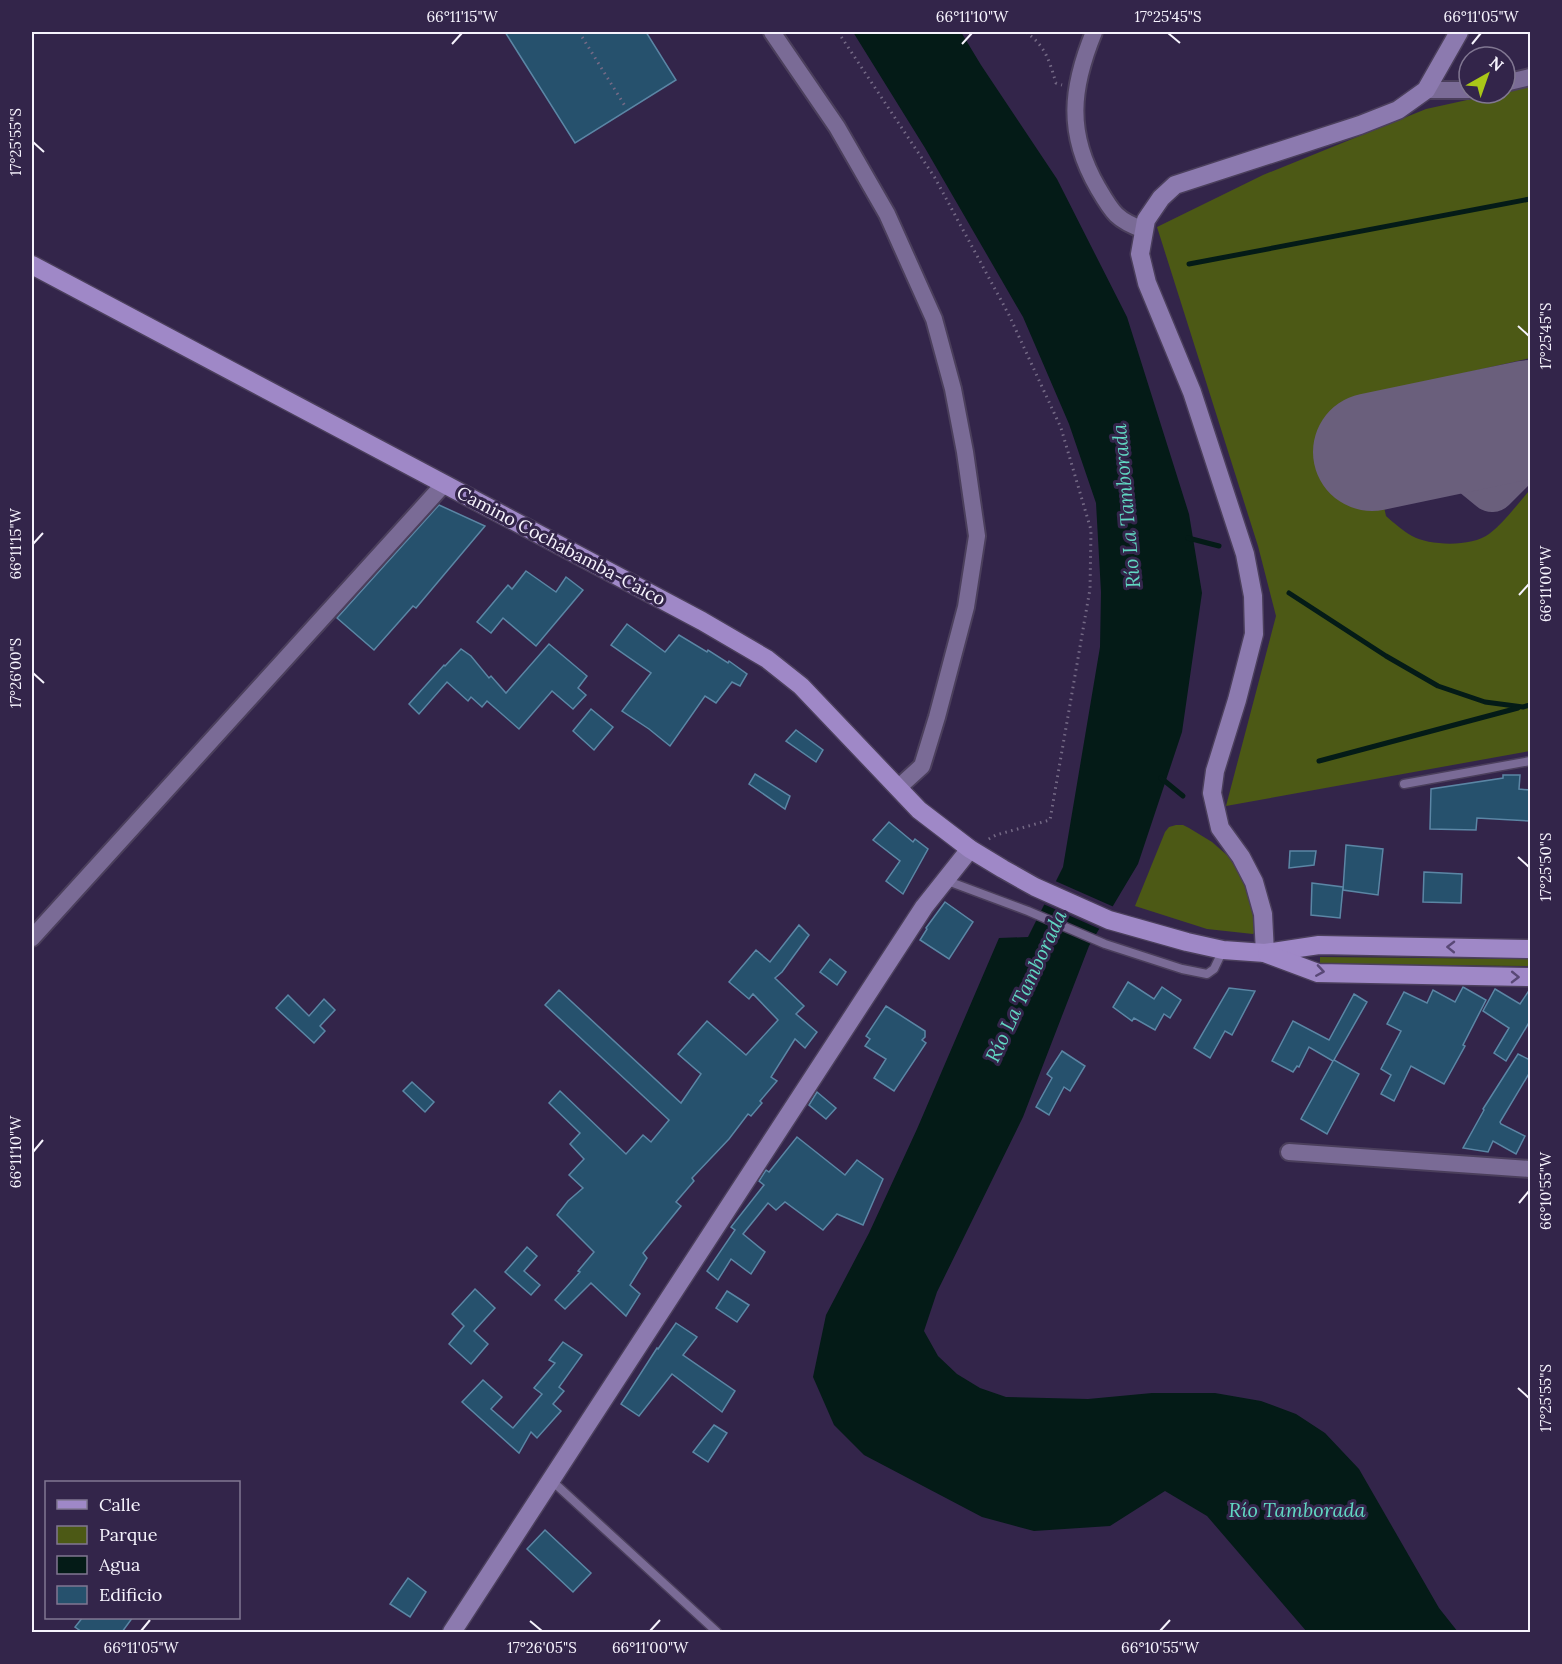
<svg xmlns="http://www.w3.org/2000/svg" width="1562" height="1664" font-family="Lora,serif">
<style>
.green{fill:#4c5915}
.water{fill:#041b17}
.pier{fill:#33254a}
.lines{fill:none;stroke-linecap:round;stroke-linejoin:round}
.stream{stroke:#041b17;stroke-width:5}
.taxiway{stroke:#6a5f7c;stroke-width:48}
.runway{stroke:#6a5f7c;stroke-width:118}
.building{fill:#26516d;stroke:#5b86a5;stroke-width:1.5}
.lane-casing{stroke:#4b3f5c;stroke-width:11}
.street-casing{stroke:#4b3f5c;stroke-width:20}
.secondary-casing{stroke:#4b3f5c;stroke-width:21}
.primary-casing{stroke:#4b3f5c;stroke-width:21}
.path{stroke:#756a86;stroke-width:3;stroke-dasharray:1.5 4.5;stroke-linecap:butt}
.lane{stroke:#7a6b96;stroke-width:8}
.street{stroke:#7a6b96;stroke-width:16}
.secondary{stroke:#8c7aaf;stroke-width:18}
.primary{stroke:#9f88c7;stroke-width:18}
.oneway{stroke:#594876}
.ticks{fill:none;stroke:#f6f3fd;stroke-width:2}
.labels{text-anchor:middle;stroke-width:6;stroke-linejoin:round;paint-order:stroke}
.street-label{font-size:18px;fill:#f6f3fd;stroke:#33254a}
.water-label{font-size:20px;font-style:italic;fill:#61d7c2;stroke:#33254a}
.neatline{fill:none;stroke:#f6f3fd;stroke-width:2}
.ticks-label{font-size:15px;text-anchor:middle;fill:#f6f3fd}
</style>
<rect width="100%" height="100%" fill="#33254a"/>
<g class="green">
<path d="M1530 86V358L1360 397 1386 516C1394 523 1403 531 1412 536 1430 546 1472 547 1489 534 1505 522 1517 504 1530 490V751L1226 806 1276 616 1258 546 1157 227 1263 175 1426 109 1499 93H1505V92Z"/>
<path d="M1176 825H1183L1189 828 1212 842 1236 863 1256 910V931L1253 934 1207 929 1135 906 1165 832 1169 827Z"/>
<path d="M1320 957 1530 959V966L1320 964Z"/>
</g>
<path class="water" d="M853 32H961L981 65 1057 179 1127 317 1189 514 1202 593 1182 732 1138 864 1089 946 1023 1117 937 1292 924 1331 938 1356 957 1374 980 1388 1006 1397 1088 1399 1152 1393H1215L1261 1401 1296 1414 1325 1433 1359 1469 1439 1608 1458 1632H1307L1207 1516 1165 1491 1110 1526 1034 1531 982 1517 864 1455 834 1425 813 1377 826 1315 869 1233 917 1129 999 938 1028 937 1063 867 1100 647 1101 592 1096 503 1069 424 1023 317 925 148Z"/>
<path class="pier" d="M1053 880 1114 907 1102 930 1041 903Z"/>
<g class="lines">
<g class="stream">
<path d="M1189 264 1530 199"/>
<path d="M1188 538 1219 546"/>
<path d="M1289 593 1386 656 1438 686 1485 702 1523 707 1530 705"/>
<path d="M1319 761 1518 708"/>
<path d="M1161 778 1183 796"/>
</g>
<path class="taxiway" d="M1470 470 1492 488 1530 450"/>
<path class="runway" d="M1372 452 1530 419"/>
</g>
<g class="building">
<path d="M505 32H646L676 80 575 143Z"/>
<path d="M439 505 485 526 416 608 413 606 374 650 337 618Z"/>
<path d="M526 571 556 592 566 577 583 590 536 646 503 618 491 633 477 622 508 585 512 589Z"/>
<path d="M627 624 665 652 679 635 707 652 708 650 728 663 729 661 747 674 740 686 732 682 716 703 705 696 670 746 649 729 622 711 651 673 611 645Z"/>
<path d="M549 644 587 676 578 688 586 695 573 709 552 691 519 729 487 701 482 707 471 697 468 701 447 682 419 714 409 704 444 665 445 666 461 649 471 656 489 678 491 676 506 693Z"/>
<path d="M591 709 613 727 594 750 573 731Z"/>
<path d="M796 730 823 750 816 762 786 741Z"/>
<path d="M755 774 790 796 785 809 749 784Z"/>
<path d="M1503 775H1520L1519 789 1530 790V821L1477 818 1476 830 1430 829 1431 789 1503 778Z"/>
<path d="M889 822 913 842 915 839 928 849 903 894 886 881 900 861 873 840Z"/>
<path d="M1346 845 1383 849 1378 895 1343 890Z"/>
<path d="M1290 851H1316L1314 865 1289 868Z"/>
<path d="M1424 872 1462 874 1461 903 1423 902Z"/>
<path d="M1312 883 1343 887 1340 918 1311 915Z"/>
<path d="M945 902 973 922 949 959 920 940 927 929 926 928Z"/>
<path d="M799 925 809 935 782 972 775 978 804 1006 796 1014 817 1032 805 1048 795 1039 771 1077 777 1081 760 1101 762 1103 751 1116 748 1114 729 1139 692 1178 694 1181 676 1202 681 1206 643 1253 647 1258 630 1285 640 1294 626 1316 591 1283 565 1309 555 1300 580 1272 578 1271 594 1252 557 1215 568 1201 583 1188 569 1175 584 1159 570 1144 580 1133 549 1103 560 1091 626 1154 643 1135 651 1142 669 1120 545 1005 559 990 681 1103 701 1074 678 1054 707 1021 746 1055 778 1020 753 994 749 999 729 982 756 950 770 962Z"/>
<path d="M830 959 846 972 837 985 820 972Z"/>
<path d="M1128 982 1154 999 1162 987 1181 1000 1170 1018 1164 1014 1155 1030 1134 1018 1132 1021 1113 1007Z"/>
<path d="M1463 987 1486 1000 1463 1045 1465 1046 1444 1084 1411 1066 1394 1101 1381 1094 1391 1075 1381 1069 1401 1031 1387 1024 1404 992 1427 1003 1433 990 1455 1002Z"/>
<path d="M1229 988 1255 991 1232 1035 1225 1031 1210 1058 1194 1048Z"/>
<path d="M1495 989 1520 1004 1530 989V1021L1506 1061 1494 1053 1509 1028 1483 1011Z"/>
<path d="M1354 994 1367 1002 1334 1060 1359 1074 1327 1134 1301 1119 1333 1061 1309 1047 1299 1067 1297 1066 1293 1072 1272 1061 1293 1021 1329 1040Z"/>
<path d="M288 995 309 1016 324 999 335 1010 320 1026 325 1031 314 1043 276 1008Z"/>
<path d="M886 1006 925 1031V1037L922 1040 926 1043 894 1091 874 1078 886 1059 865 1046 870 1039 866 1036Z"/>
<path d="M1062 1051 1085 1066 1070 1091 1064 1087 1049 1115 1036 1107 1052 1078 1047 1074Z"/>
<path d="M1518 1054 1530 1060V1072L1500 1122 1501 1124 1525 1136 1516 1154 1493 1141 1488 1152 1463 1148 1484 1110 1483 1109Z"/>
<path d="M412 1082 434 1102 425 1112 403 1091Z"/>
<path d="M817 1092 836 1108 826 1119 809 1105Z"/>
<path d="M797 1137 845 1175 857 1160 883 1179 863 1225 837 1214 823 1230 785 1202 776 1210 768 1203 743 1234 765 1252 751 1274 731 1259 718 1280 707 1271 735 1230 731 1227 764 1185 759 1181 766 1170 769 1172Z"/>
<path d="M527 1247 537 1256 524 1271 540 1285 531 1295 505 1272Z"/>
<path d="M475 1289 495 1308 474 1331 488 1344 471 1364 449 1344 464 1326 452 1314Z"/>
<path d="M727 1291 749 1305 737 1322 716 1308Z"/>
<path d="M676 1323 697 1337 683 1355 735 1391 722 1412 672 1374 639 1416 621 1404 657 1348 658 1349Z"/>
<path d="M563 1342 582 1355 559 1387 564 1391 553 1404 561 1411 537 1438 531 1432 519 1453 462 1402 483 1380 502 1397 491 1409 513 1428 542 1394 534 1388 555 1363 549 1360Z"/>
<path d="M714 1425 727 1433 708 1462 693 1452Z"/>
<path d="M545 1530 591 1573 573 1592 527 1549Z"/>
<path d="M408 1578 426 1592 410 1617 390 1604Z"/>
<path d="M83 1617H133L122 1632H82L75 1627Z"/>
</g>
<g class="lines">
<defs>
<g id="lane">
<path d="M1404 784 1530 761"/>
<path d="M945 880 1028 911 1105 944 1182 969 1207 974 1214 969 1223 950"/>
<path d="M551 1480 717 1632"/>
</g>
<g id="street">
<path d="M772 32 837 127 887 214 934 319 953 389 965 452 977 536 966 607 937 717 922 766 898 788"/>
<path d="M1094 32C1071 88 1066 133 1098 188 1112 212 1116 220 1144 230"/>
<path d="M1505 83 1530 77"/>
<path d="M1426 90H1469"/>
<path d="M32 938 444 484"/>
<path d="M1289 1152 1530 1169"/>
</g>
<g id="secondary">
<path d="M1265 953 1263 914 1254 882 1241 857 1220 828 1212 793 1215 771 1237 700 1254 634 1253 596 1245 554 1192 392 1147 283 1140 254 1146 220 1161 198 1175 185 1360 125 1398 110 1426 90 1459 32"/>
<path d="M452 1632 924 907 970 849"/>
</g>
<g id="primary">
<path d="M32 265 702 621 767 659 801 686 919 810 970 849 1003 869 1035 887 1109 920 1187 942 1223 950 1265 953 1319 945 1530 949"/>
<path d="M1267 954 1318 973 1530 977"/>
</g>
</defs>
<use href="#lane" class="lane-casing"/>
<use href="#street" class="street-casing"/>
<use href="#secondary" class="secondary-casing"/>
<use href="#primary" class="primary-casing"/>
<g class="path">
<path d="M579 32 625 106"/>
<path d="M838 32 935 178 1009 315 1061 428 1091 530 1090 589 1050 820 996 835 987 840"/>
<path d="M1026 32C1046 47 1049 60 1056 83L1062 85"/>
</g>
<use href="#lane" class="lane"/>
<use href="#street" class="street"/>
<use href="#secondary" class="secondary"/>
<use href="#primary" class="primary"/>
</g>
<defs><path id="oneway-chevron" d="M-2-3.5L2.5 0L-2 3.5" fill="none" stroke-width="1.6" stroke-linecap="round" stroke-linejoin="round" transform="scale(1.5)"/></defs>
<g class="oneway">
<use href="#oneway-chevron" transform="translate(1451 947) rotate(-179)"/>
<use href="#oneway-chevron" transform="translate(1320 971) rotate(9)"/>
<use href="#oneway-chevron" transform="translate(1515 977) rotate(1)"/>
</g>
<path class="ticks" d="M1168 33 1180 43M452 44 462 33M962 44 972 33M1472 44 1481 33M33 142 44 152M1518 326 1529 336M33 544 43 533M1519 595 1529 584M33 673 44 683M1518 857 1529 867M33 1152 43 1140M1519 1203 1529 1191M1518 1388 1529 1398M530 1621 542 1631M141 1631 150 1620M650 1631 660 1620M1160 1631 1170 1620"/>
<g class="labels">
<g class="street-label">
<text transform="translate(561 546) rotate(28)" y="6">Camino Cochabamba-Caico</text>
</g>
<g class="water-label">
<text transform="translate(1126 506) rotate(-95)" y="7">Río La Tamborada</text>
<text transform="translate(1026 986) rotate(-65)" y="7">Río La Tamborada</text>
<text x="1297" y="1517">Río Tamborada</text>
</g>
</g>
<rect width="1562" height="1664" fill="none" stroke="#33254a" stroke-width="66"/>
<rect x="45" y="1481" width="195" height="138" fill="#33254a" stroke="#817792" stroke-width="1.5"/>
<rect x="57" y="1500" width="30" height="9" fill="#9f88c7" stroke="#817792" stroke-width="1.5"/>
<text x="99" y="1511" font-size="18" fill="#f6f3fd">Calle</text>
<rect x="57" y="1526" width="30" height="18" fill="#4c5915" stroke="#817792" stroke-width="1.5"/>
<text x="99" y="1541" font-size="18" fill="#f6f3fd">Parque</text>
<rect x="57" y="1556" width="30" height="18" fill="#041b17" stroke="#817792" stroke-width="1.5"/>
<text x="99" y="1571" font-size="18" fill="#f6f3fd">Agua</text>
<rect x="57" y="1586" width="30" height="18" fill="#26516d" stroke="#817792" stroke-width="1.5"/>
<text x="99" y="1601" font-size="18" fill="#f6f3fd">Edificio</text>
<g transform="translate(1487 75) rotate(40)"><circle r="28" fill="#33254a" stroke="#817792" stroke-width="1.5"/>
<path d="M0-4.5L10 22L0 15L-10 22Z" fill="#aac718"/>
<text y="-9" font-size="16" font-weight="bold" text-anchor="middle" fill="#f6f3fd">N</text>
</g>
<rect x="33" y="33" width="1496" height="1598" class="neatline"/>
<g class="ticks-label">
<text x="462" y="22">66°11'15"W</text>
<text x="972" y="22">66°11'10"W</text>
<text x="1168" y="22">17°25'45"S</text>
<text x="1481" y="22">66°11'05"W</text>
<text transform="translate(16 142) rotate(-90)" y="5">17°25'55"S</text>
<text transform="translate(1546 336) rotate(-90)" y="5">17°25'45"S</text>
<text transform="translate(16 544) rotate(-90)" y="5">66°11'15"W</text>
<text transform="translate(1546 584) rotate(-90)" y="5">66°11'00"W</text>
<text transform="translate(16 673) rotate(-90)" y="5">17°26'00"S</text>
<text transform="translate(1546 867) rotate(-90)" y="5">17°25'50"S</text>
<text transform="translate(16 1152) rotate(-90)" y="5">66°11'10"W</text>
<text transform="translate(1546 1191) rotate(-90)" y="5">66°10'55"W</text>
<text transform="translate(1546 1398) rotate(-90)" y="5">17°25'55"S</text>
<text x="141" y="1653">66°11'05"W</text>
<text x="542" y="1653">17°26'05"S</text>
<text x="650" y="1653">66°11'00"W</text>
<text x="1160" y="1653">66°10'55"W</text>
</g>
</svg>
